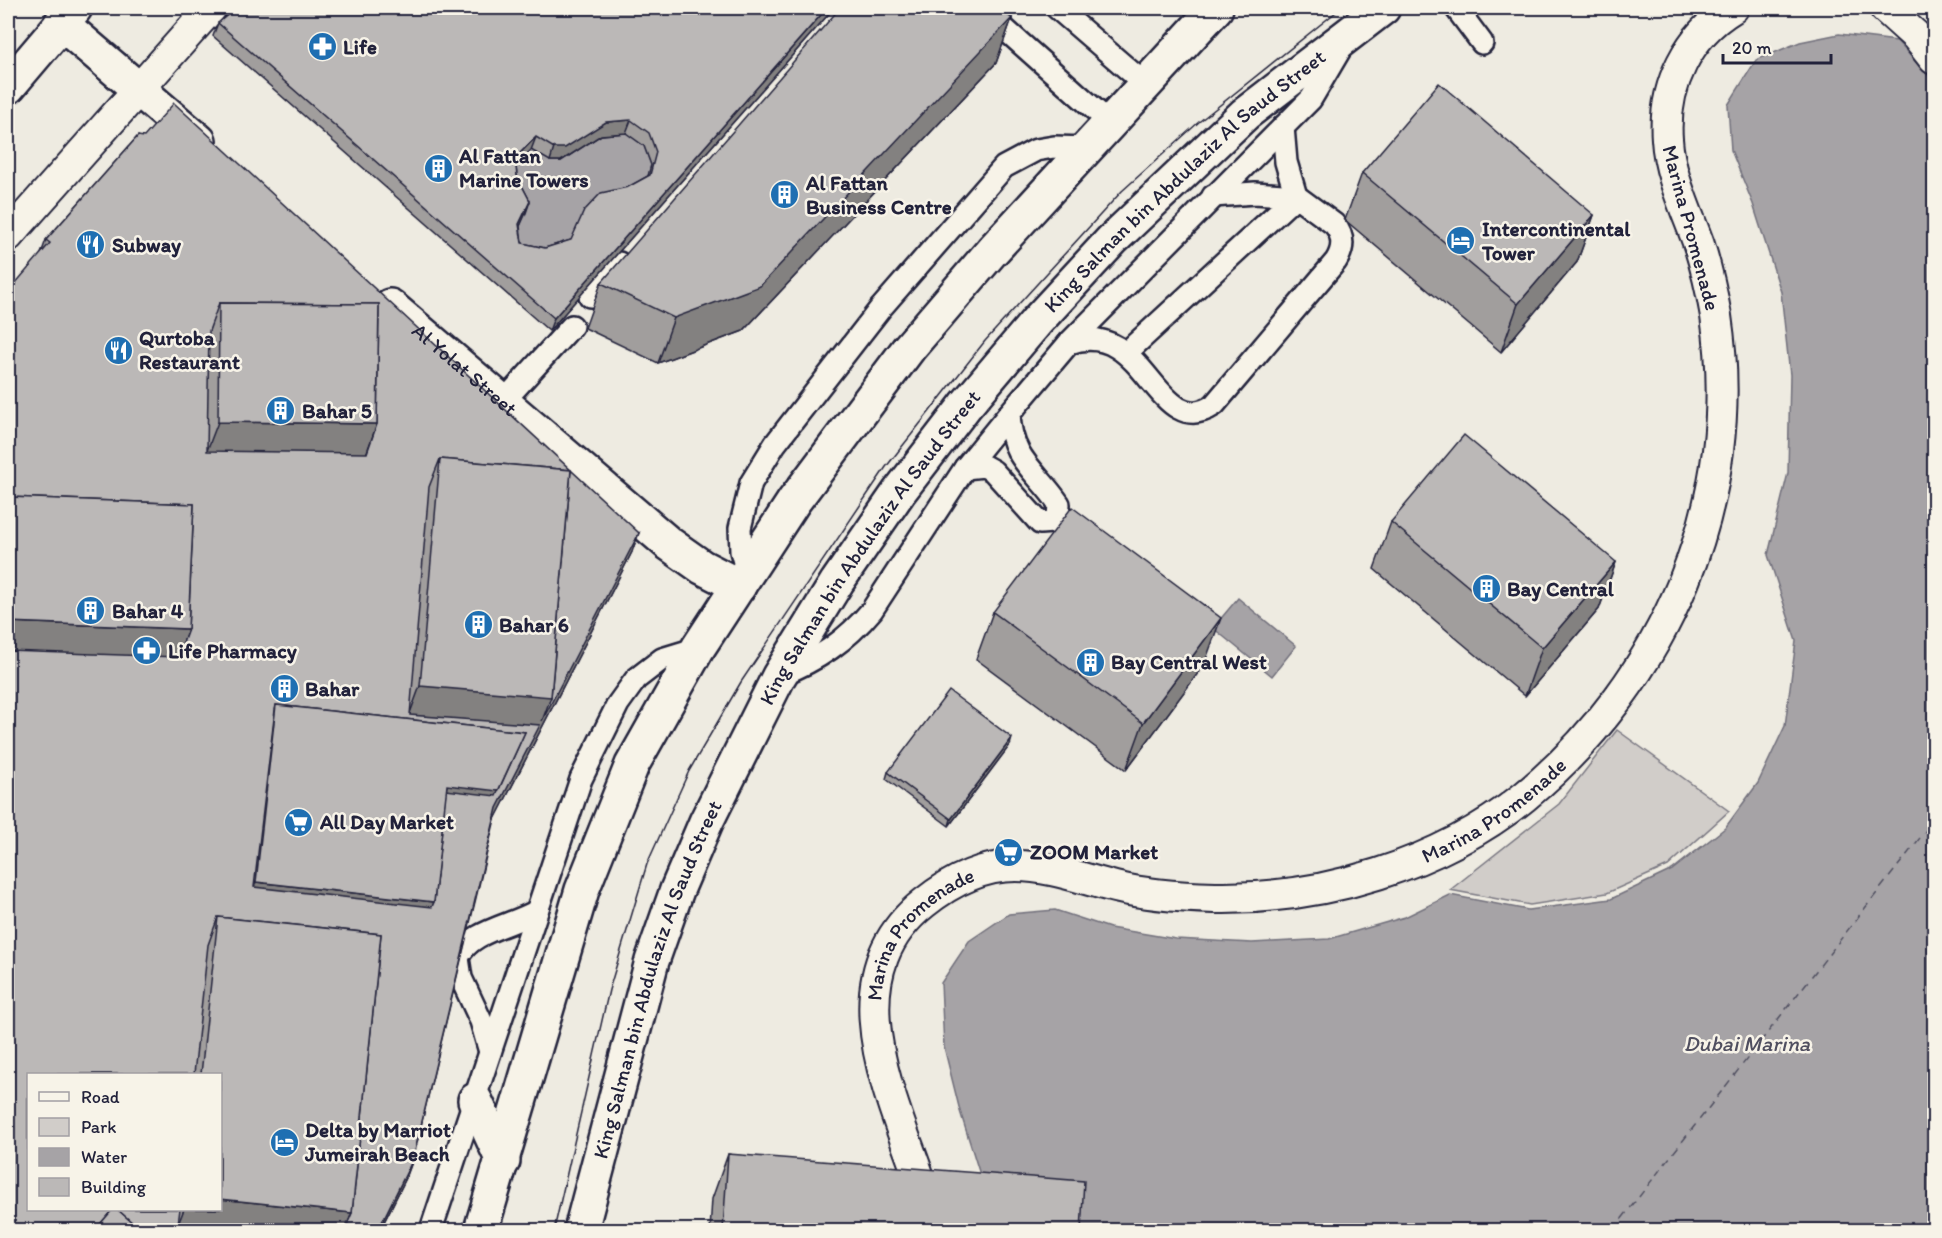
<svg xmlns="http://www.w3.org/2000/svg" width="1942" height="1238" font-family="Itim,sans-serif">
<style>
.green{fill:#d1cdc9;stroke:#7a7882;stroke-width:1.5}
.water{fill:#a6a3a6;stroke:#716f7b;stroke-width:1.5}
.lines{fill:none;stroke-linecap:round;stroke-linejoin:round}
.ferry{stroke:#504f60;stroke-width:1.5;stroke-dasharray:8 6;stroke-linecap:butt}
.service-casing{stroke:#22223b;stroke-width:26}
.pedestrian-casing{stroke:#22223b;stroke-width:34}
.minor-casing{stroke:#22223b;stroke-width:38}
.primary-casing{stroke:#22223b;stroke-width:38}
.service{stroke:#f7f3e8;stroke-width:21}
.pedestrian{stroke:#f7f3e8;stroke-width:30}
.minor{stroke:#f7f3e8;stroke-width:33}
.primary{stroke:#f7f3e8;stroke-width:33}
.tram{stroke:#22223b;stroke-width:1.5}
.wall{fill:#a19e9d;stroke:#22223b;stroke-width:1.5;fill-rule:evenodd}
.shaded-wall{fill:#838180;stroke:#22223b;stroke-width:1.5}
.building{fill:#bbb8b7;stroke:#22223b;stroke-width:1.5;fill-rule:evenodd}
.labels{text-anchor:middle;stroke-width:5;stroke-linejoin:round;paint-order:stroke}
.poi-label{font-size:21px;font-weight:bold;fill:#22223b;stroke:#f7f3e8;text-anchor:start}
.street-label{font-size:21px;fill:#22223b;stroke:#f7f3e8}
.water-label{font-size:22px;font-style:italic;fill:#504f60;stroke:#f7f3e8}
</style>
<rect width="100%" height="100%" fill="#eeebe1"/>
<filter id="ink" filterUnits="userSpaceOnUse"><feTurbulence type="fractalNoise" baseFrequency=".0167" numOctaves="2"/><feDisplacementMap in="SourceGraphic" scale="12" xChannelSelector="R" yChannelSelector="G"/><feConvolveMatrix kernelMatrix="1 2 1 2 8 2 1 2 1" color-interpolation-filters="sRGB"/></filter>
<g filter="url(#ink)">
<path class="green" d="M1617 730 1729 811 1668 866 1607 893 1530 905 1450 890 1559 804Z"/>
<g class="water">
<path d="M1839 34 1897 41 1934 82V1230H993L988 1200 960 1111 944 1047 941 983 969 941 1009 914 1055 910 1110 928 1176 939 1252 943 1329 939 1405 917 1450 895 1528 910 1611 899 1672 870 1725 828 1758 783 1785 726 1796 641 1768 555 1788 473 1790 375 1781 292 1753 204 1731 150 1728 105 1756 60 1800 42Z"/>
<path d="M626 133 644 146 651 165 645 188 566 253 517 256 510 171 531 150C575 175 567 144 602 135 610 133 619 133 626 133Z"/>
<path d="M1238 598 1296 646 1272 676 1213 628Z"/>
</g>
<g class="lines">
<path class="ferry" d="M1613 1230 1934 820"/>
<defs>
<g id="service">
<path d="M981 8 1110 123"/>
<path d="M1057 8 1145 84"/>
<path d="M1456 8 1482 43"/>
<path d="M1283 127 1286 162 1296 196"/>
<path d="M590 296 619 263"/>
<path d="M1069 343C1146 316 1156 443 1214 405L1336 261C1344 248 1344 236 1334 224L1296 196 1255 193 1213 196"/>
<path d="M1126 353 1296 196"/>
<path d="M503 402 572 326"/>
<path d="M965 468 984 466 993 471 1040 523 1053 522 1058 517 1059 504C1036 470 1011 460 1009 414"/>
<path d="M747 573 741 551 740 528 751 483 775 444 880 309 1004 167 1036 150 1054 147 1088 148"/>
<path d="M780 675C818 660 846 641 872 610L965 468 1009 414 1069 343 1311 99 1344 43"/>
<path d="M490 1052 481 1021 461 978 458 958C469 931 511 926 537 911"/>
<path d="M431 1230 581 779 618 704 636 679 662 659 698 648"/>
</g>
<g id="pedestrian">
<path d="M1885 8 1916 36 1934 59"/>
<path d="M8 236 211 8"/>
<path id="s1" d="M924 1192C894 1101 829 978 924 903 950 882 982 866 1016 866 1049 866 1083 879 1115 887 1147 895 1182 897 1215 898 1322 900 1440 865 1524 797 1666 680 1744 500 1716 316 1712 293 1706 267 1699 245 1687 211 1669 175 1667 139 1663 86 1688 35 1733 8"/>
</g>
<g id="minor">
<path d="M61 23 199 141"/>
<path d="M8 87 75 8"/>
<path id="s2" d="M390 306 668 543 702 567 739 586"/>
</g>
<g id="primary">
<path d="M475 1100 503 1161"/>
<path d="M481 1230 582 890 632 765 698 648 794 501 909 348 992 251 1216 8"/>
<path id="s3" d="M581 1230 652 961 677 890 706 822 779 676 837 582 899 492 966 405 1037 321 1112 240 1245 114 1383 8"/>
</g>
</defs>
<use href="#service" class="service-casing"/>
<use href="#pedestrian" class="pedestrian-casing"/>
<use href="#minor" class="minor-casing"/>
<use href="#primary" class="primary-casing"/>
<use href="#service" class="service"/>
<use href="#pedestrian" class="pedestrian"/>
<use href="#minor" class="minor"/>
<use href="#primary" class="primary"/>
<path class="tram" d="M554 1230 609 990 647 864 689 771 741 682 886 467 985 341 1122 191 1200 121 1341 8"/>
</g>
<g class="wall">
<path d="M834 8 549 331 213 36 218 23ZM626 133 644 146 651 165 648 176 628 187 571 240 545 248 522 243 520 226 530 201 517 176 516 166 531 150 550 161H561L601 135Z"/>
<path d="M1012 18 996 63 743 331 658 363 585 328 601 283Z"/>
<path d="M138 136 632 552 495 819 413 1159 406 1178 380 1230H8L41 254 46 240ZM28 1074H220V1209H28Z"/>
<path d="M1362 173 1594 215 1577 262 1501 352 1345 220Z"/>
<path d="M1391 522 1616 562 1599 609 1525 696 1374 569Z"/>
<path d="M993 612 1204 665 1126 770 976 659Z"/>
<path d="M1010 745 949 826 886 779 888 772Z"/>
<path d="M728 1154 1081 1230H710L712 1199Z"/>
</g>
<g class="shaded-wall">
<path d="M827 8H834L549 331 554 318Z"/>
<path d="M1012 18 996 63 743 331 658 363 674 318Z"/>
<path d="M631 120 626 133 601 135 561 161H550L554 148 606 122Z"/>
<path d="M536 137 531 150 510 171 515 158Z"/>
<path d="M530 201 526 213 515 237 519 224Z"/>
<path d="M1594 215 1577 262 1501 352 1518 304Z"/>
<path d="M218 422 377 424 360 471 200 469Z"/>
<path d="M639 533 632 552 491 827 489 815 443 810 447 785 406 724 420 686Z"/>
<path d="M1616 562 1599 609 1525 696 1542 648Z"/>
<path d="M1221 618 1204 665 1126 770 1143 723Z"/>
<path d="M8 622 188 629 171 676 8 670Z"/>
<path d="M1012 738 1010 745 949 826 951 819Z"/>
<path d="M256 882 434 902 425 926 247 906Z"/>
<path d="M413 1159 406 1178 380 1230H378Z"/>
<path d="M220 1199 352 1213 345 1230H176L184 1209H220Z"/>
</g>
<g class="building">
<path d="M236 8H827L554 318 218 23ZM631 120 649 133 656 152 650 175 628 187 601 193 584 211 571 240 545 248 522 243 519 224 530 201 517 176 515 158 536 137 554 148H565L606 122Z"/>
<path d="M840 8H996L1012 18 760 286 674 318 601 283Z"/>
<path d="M1439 83 1594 215 1518 304 1362 173Z"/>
<path d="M174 103 639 533 542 721 551 697 571 470 440 459 429 487 410 715 540 725 497 808 413 1159 378 1230H345L352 1213 381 934 218 917 208 945 194 1074H28V1209H113L95 1230H8V651L178 657 188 629 194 504 8 497V292L50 243 46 240 138 136 144 137ZM219 303 379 304 377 424 367 453 207 451 209 331ZM276 705 525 732 496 796 446 790 434 902 432 907 254 887 275 710Z"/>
<path d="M219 303 379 304 377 424 218 422Z"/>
<path d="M1464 435 1616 562 1542 648 1391 522Z"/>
<path d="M440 459 571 470 551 697 420 686Z"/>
<path d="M8 497 194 504 188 629 8 622Z"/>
<path d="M1072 507 1221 618 1143 723 993 612Z"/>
<path d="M949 691 1012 738 951 819 888 772Z"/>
<path d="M276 705 525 732 498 791 447 785 434 902 256 882Z"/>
<path d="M218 917 381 934 352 1213 220 1199V1074H201Z"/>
<path d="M728 1154 1084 1181 1081 1230H723Z"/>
<path d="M113 1209H117L141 1230H95Z"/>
<path d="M117 1209H180L178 1224 236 1230H141Z"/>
</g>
</g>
<defs>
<symbol id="pharmacy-disc" viewBox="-11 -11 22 22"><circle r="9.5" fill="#1f6fb2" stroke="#f7f3e8"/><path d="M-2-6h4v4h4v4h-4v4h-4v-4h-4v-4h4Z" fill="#fff"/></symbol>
<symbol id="building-disc" viewBox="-11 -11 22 22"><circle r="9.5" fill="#1f6fb2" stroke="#f7f3e8"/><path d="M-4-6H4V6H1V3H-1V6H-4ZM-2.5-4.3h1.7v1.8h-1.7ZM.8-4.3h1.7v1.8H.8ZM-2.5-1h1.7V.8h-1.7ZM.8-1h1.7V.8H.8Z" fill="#fff"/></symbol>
<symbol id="hotel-disc" viewBox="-11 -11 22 22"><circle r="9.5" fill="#1f6fb2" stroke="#f7f3e8"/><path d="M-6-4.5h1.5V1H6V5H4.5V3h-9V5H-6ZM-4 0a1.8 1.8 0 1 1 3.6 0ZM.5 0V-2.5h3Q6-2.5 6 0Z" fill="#fff"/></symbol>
<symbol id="restaurant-disc" viewBox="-11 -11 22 22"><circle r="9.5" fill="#1f6fb2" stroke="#f7f3e8"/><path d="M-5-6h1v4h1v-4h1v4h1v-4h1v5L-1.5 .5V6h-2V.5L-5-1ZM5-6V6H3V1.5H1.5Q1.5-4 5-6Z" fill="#fff"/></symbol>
<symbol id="supermarket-disc" viewBox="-11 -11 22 22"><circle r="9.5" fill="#1f6fb2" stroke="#f7f3e8"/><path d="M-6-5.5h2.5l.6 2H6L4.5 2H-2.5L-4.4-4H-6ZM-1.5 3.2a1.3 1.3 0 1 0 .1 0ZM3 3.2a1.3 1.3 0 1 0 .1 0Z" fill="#fff"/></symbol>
</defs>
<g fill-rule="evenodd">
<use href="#pharmacy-disc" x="306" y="30" width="33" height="33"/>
<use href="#building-disc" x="422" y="152" width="33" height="33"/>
<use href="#building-disc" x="768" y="178" width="33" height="33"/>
<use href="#hotel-disc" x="1444" y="224" width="33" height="33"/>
<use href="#restaurant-disc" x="74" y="228" width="33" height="33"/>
<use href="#restaurant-disc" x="102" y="334" width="33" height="33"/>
<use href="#building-disc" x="264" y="394" width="33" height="33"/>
<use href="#building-disc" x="1470" y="572" width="33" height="33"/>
<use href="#building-disc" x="74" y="594" width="33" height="33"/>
<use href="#building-disc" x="462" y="608" width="33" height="33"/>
<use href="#pharmacy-disc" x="130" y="634" width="33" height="33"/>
<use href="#building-disc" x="1074" y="646" width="33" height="33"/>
<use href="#building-disc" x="268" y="672" width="33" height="33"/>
<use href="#supermarket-disc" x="282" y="806" width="33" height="33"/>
<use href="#supermarket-disc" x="992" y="836" width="33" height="33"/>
<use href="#hotel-disc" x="268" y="1126" width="33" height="33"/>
</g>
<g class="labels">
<g class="poi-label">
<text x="343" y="54">Life</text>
<text x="459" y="163">Al Fattan<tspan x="459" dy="24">Marine Towers</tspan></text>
<text x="806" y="190">Al Fattan<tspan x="806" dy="24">Business Centre</tspan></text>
<text x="1482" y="236">Intercontinental<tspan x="1482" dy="24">Tower</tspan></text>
<text x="112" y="252">Subway</text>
<text x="139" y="345">Qurtoba<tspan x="139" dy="24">Restaurant</tspan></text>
<text x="302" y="418">Bahar 5</text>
<text x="1507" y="596">Bay Central</text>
<text x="112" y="618">Bahar 4</text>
<text x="499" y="632">Bahar 6</text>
<text x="168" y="658">Life Pharmacy</text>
<text x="1111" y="669">Bay Central West</text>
<text x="305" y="696">Bahar</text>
<text x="320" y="829">All Day Market</text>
<text x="1030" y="859">ZOOM Market</text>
<text x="305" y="1137">Delta by Marriot<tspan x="305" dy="24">Jumeirah Beach</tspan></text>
</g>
<g class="street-label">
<text dy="7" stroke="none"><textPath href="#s3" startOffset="1234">King Salman bin Abdulaziz Al Saud Street</textPath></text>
<text transform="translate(1691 228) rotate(75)" y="7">Marina Promenade</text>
<text dy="7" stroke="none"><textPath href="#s2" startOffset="98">Al Yolat Street</textPath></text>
<text dy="7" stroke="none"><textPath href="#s3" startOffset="748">King Salman bin Abdulaziz Al Saud Street</textPath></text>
<text dy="7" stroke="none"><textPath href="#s1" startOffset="914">Marina Promenade</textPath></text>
<text dy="7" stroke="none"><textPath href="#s1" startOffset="284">Marina Promenade</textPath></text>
<text dy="7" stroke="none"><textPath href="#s3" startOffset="262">King Salman bin Abdulaziz Al Saud Street</textPath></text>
</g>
<g class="water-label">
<text x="1747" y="1051">Dubai Marina</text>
</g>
</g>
<rect width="1942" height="1238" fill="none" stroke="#f7f3e8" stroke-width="30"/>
<rect x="15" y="15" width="1912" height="1208" fill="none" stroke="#22223b" stroke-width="2" filter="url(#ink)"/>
<rect x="27" y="1073" width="195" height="138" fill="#f7f3e8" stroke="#a29fa3" stroke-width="1.5"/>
<rect x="39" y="1092" width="30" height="9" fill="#f7f3e8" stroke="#a29fa3" stroke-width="1.5"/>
<text x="81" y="1103" font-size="18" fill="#22223b">Road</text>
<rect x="39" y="1118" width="30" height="18" fill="#d1cdc9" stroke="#a29fa3" stroke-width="1.5"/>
<text x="81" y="1133" font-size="18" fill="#22223b">Park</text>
<rect x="39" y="1148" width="30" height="18" fill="#a6a3a6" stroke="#a29fa3" stroke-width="1.5"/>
<text x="81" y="1163" font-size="18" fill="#22223b">Water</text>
<rect x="39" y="1178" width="30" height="18" fill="#bbb8b7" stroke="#a29fa3" stroke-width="1.5"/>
<text x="81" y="1193" font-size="18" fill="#22223b">Building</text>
<path d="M1723 54v9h108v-9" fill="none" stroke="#22223b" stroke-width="3"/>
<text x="1732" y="54" font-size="18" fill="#22223b" stroke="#f7f3e8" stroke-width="4.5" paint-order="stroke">20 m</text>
</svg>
